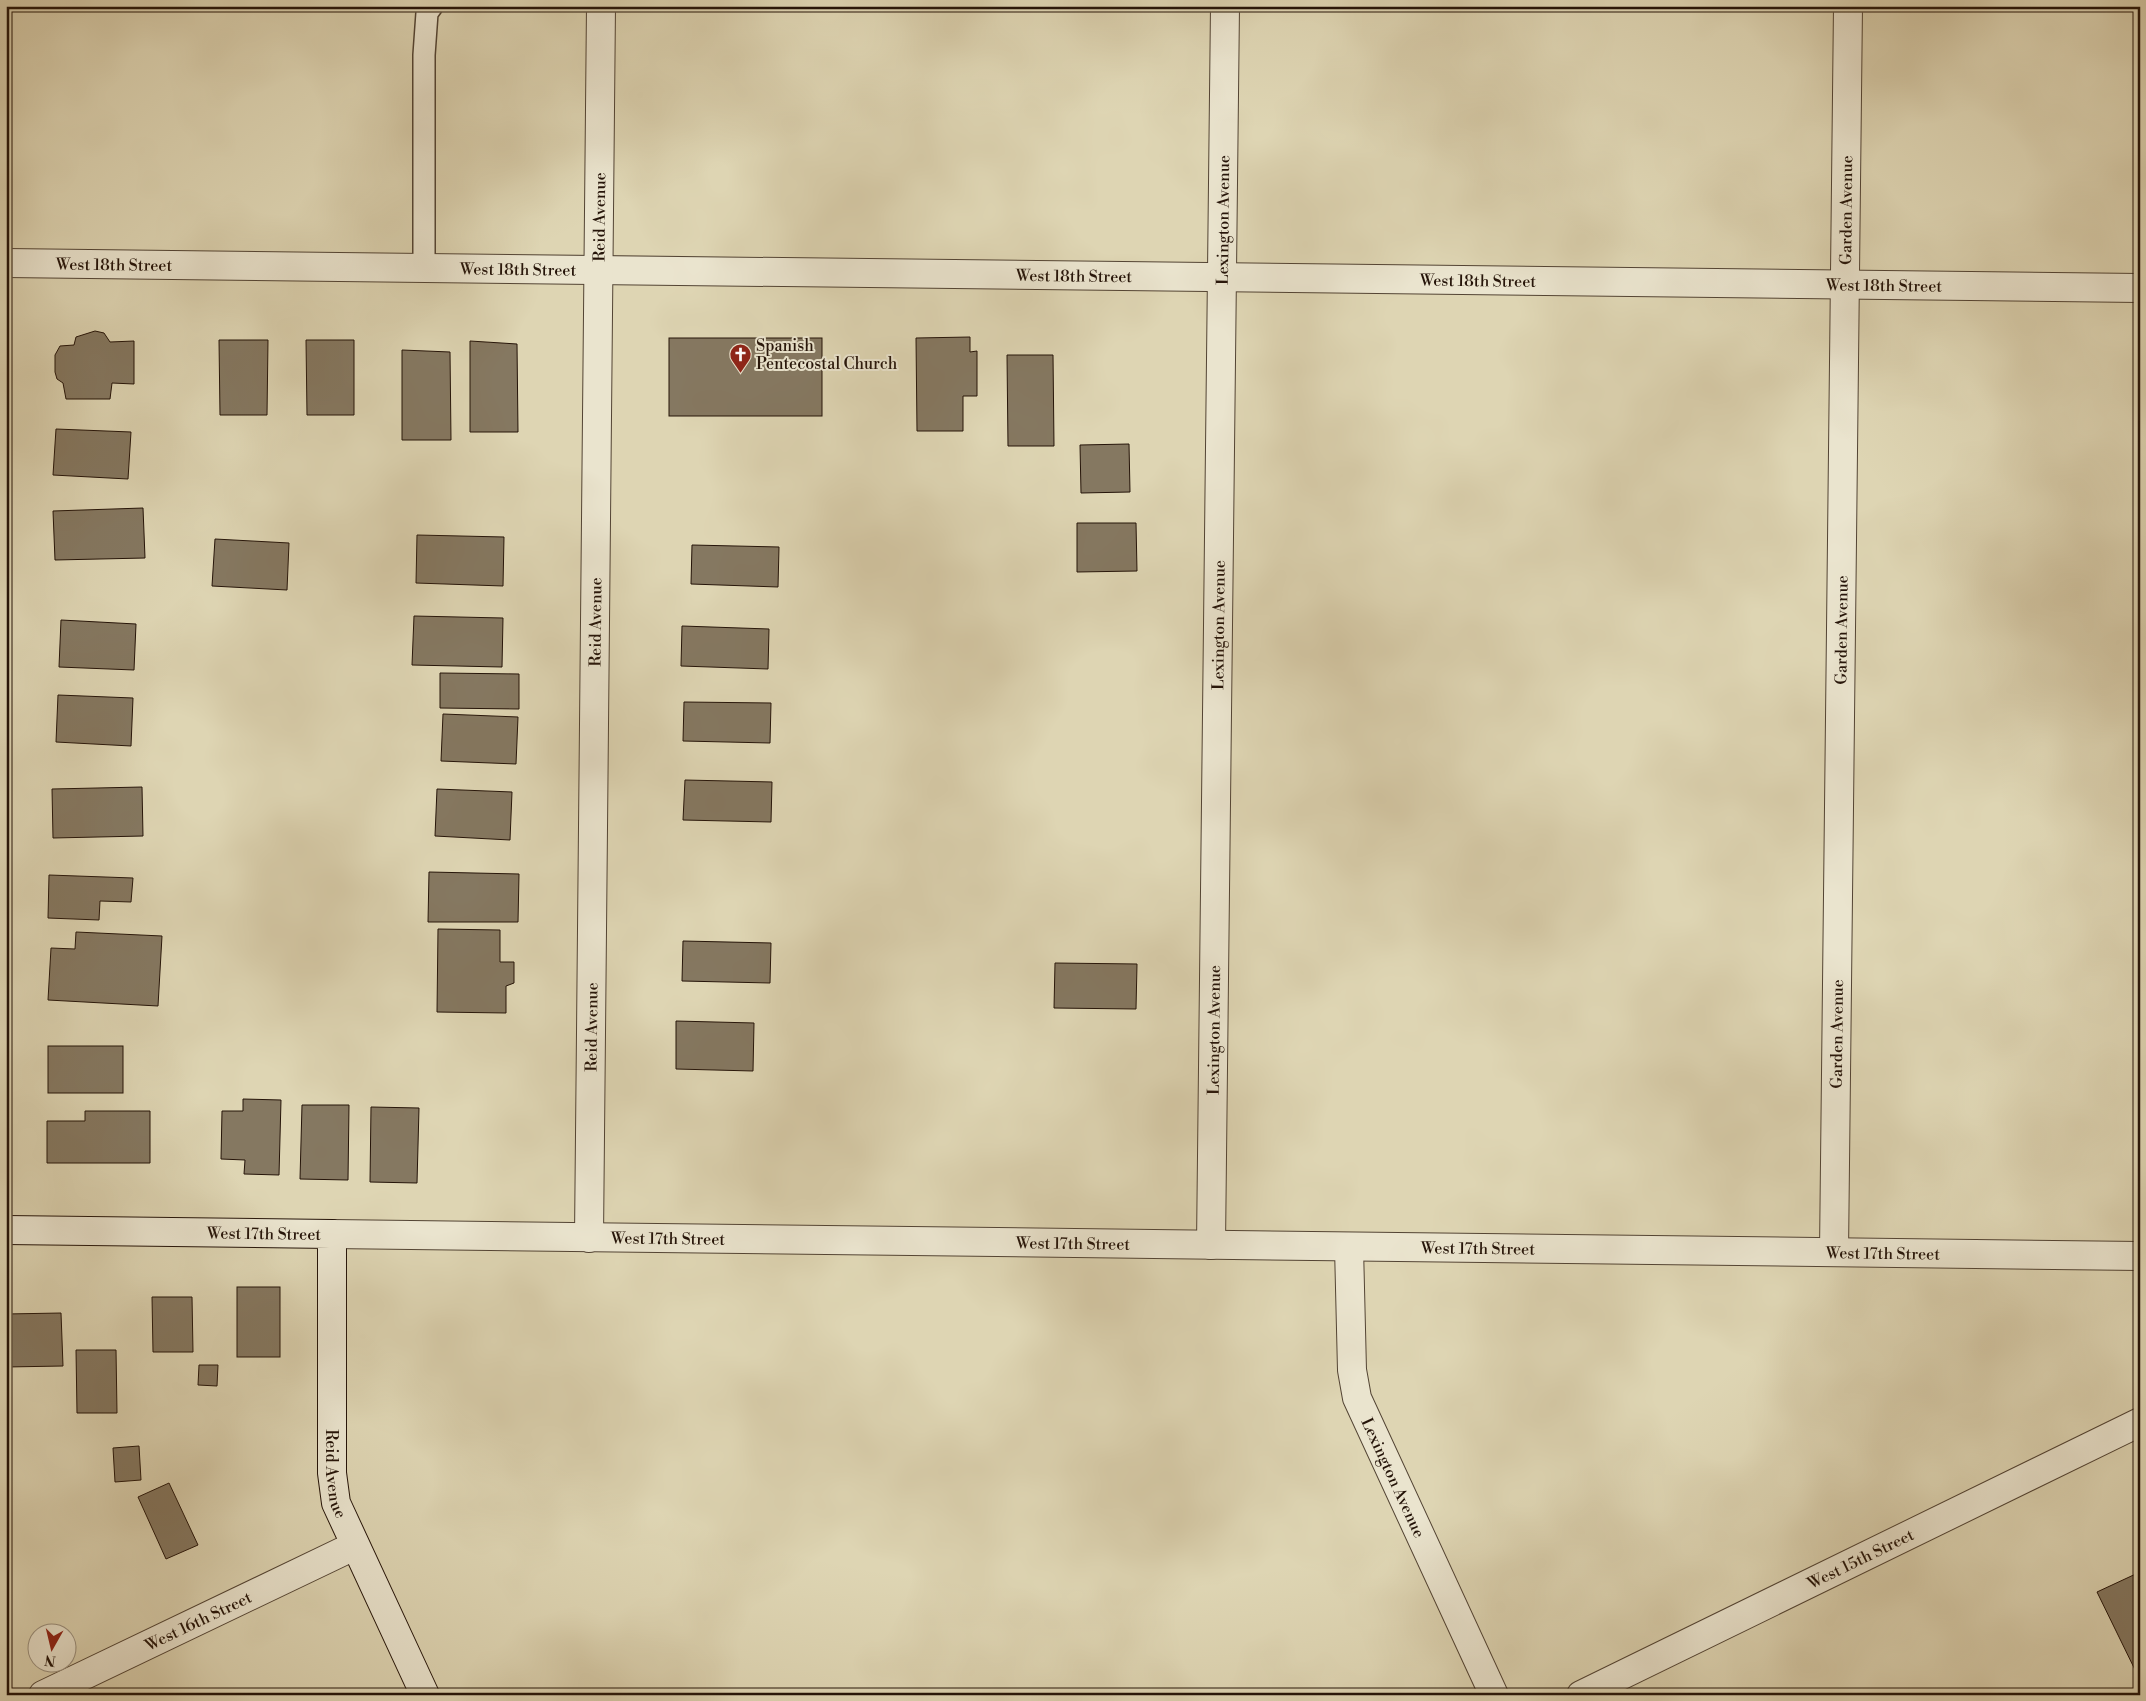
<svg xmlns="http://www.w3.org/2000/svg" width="2146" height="1701" font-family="'Libre Bodoni',serif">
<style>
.building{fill:#857861;stroke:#251409}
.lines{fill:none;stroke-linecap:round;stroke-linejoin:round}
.lane-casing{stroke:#534434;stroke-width:24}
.street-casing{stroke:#534434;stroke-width:30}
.secondary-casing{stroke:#251409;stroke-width:30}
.lane{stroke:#eae4ce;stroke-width:21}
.street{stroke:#eae4ce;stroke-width:28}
.secondary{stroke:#eae4ce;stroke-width:28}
.labels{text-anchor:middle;stroke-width:4;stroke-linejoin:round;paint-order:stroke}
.street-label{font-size:16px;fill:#251409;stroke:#eae4ce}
.poi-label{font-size:16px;fill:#251409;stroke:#eae4ce;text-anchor:start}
</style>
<rect width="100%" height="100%" fill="#ded5b3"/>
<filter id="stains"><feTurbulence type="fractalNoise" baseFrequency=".004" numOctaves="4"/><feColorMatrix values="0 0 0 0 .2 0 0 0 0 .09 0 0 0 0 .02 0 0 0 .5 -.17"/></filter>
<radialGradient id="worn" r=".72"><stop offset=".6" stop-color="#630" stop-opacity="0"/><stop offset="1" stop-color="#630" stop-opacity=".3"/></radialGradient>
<g class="building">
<path d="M95 331 104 333 110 342 134 341V384L112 383 110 399H66L63 383 57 379 55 372V355L60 346 74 345 76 337Z"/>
<path d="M970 337V352L977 351V396H963V431H917L916 338Z"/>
<rect x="669" y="338" width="153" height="78"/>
<path d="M219 340H268L267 415H220Z"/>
<path d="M306 340H354V415H307Z"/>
<path d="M470 341 517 344 518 432H470Z"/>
<path d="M402 350 450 352 451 440H402Z"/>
<path d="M1007 355H1053L1054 446H1008Z"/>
<path d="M56 429 131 432 128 479 53 475Z"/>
<path d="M1129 444 1130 492 1081 493 1080 445Z"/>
<path d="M143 508 145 558 55 560 53 511Z"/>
<path d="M1077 523H1136L1137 571 1077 572Z"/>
<path d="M417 535 504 537 503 586 416 583Z"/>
<path d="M215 539 289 543 287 590 212 586Z"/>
<path d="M692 545 779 547 778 587 691 584Z"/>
<path d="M414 616 503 618 502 667 412 665Z"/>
<path d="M61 620 136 624 134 670 59 667Z"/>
<path d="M682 626 769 629 768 669 681 666Z"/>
<path d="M440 673 519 674V709L440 708Z"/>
<path d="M58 695 133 698 131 746 56 742Z"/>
<path d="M684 702 771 703 770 743 683 741Z"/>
<path d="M443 714 518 717 516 764 441 761Z"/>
<path d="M685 780 772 782 771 822 683 820Z"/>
<path d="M142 787 143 836 53 838 52 789Z"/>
<path d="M437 789 512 792 510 840 435 836Z"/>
<path d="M429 872 519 874 518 922H428Z"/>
<path d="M49 875 133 878 131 902 100 901 99 920 48 918Z"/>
<path d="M438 929 500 930V962H514V983L506 986V1013L437 1012Z"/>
<path d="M76 932 162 936 158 1006 48 1000 51 948 75 949Z"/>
<path d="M683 941 771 943 770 983 682 981Z"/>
<path d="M1055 963 1137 964 1136 1009 1054 1008Z"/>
<path d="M676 1021 754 1023 753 1071 676 1069Z"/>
<rect x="48" y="1046" width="75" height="47"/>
<path d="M243 1099 281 1100 279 1175 244 1174 245 1160 221 1159 222 1111H243Z"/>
<path d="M302 1105H349L348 1180 300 1179Z"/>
<path d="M371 1107 419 1108 417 1183 370 1182Z"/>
<path d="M85 1111H150V1163H47V1121H85Z"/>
<rect x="237" y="1287" width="43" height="70"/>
<path d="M152 1297H192L193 1352H153Z"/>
<path d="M61 1313 63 1366 6 1367V1314Z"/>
<path d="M76 1350H116L117 1413H77Z"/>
<path d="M199 1365H218L217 1386 198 1385Z"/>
<path d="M139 1446 141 1480 115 1482 113 1448Z"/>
<path d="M169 1483 198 1545 166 1559 138 1497Z"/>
<path d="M2140 1572V1680L2097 1592Z"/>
</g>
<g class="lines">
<defs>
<path id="lane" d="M424 267V55L427 13 432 6"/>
<g id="street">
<path id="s1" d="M6 263 2140 288"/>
<path id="s2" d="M332 1234 2140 1256"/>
<path id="s3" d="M589 1238 601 6"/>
<path id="s4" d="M1211 1245 1225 6"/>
<path id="s5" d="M1349 1247 1352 1370 1357 1398 1494 1695"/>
<path id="s6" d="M1834 1252 1848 6"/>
<path id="s7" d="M43 1695 354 1546"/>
<path id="s8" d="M1581 1695 2140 1422"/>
</g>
<g id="secondary">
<path id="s9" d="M6 1230 332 1234V1473L336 1503 425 1695"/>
</g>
</defs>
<use href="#lane" class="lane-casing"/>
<use href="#street" class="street-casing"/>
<use href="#secondary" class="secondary-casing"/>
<use href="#lane" class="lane"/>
<use href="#street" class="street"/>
<use href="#secondary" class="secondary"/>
</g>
<defs>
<symbol id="church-pin" viewBox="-11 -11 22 30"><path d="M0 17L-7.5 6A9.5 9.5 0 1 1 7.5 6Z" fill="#8f2418" stroke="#eae4ce"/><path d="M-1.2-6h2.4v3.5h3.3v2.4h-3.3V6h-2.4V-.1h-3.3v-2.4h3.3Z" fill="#fff"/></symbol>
</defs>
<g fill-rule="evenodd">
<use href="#church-pin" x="728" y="342" width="25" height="34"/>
</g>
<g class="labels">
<g class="street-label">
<text dy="6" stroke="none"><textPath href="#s6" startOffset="1042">Garden Avenue</textPath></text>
<text dy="6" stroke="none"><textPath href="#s3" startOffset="1021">Reid Avenue</textPath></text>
<text dy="6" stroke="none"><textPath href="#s4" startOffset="1025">Lexington Avenue</textPath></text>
<text dy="6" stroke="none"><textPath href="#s1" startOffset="108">West 18th Street</textPath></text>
<text dy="6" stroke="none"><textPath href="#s1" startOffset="512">West 18th Street</textPath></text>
<text dy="6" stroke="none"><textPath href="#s1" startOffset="1068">West 18th Street</textPath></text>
<text dy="6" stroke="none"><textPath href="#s1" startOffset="1472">West 18th Street</textPath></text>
<text dy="6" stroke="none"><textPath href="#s1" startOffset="1878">West 18th Street</textPath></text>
<text dy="6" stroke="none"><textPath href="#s3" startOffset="616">Reid Avenue</textPath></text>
<text dy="6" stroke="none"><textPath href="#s4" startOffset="620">Lexington Avenue</textPath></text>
<text dy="6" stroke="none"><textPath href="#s6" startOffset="622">Garden Avenue</textPath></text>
<text dy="6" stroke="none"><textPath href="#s3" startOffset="211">Reid Avenue</textPath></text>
<text dy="6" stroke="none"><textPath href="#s4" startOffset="215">Lexington Avenue</textPath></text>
<text dy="6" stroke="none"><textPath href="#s6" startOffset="218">Garden Avenue</textPath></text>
<text dy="6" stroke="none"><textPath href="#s9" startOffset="258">West 17th Street</textPath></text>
<text dy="6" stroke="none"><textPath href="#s2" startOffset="336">West 17th Street</textPath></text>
<text dy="6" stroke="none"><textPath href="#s2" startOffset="741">West 17th Street</textPath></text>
<text dy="6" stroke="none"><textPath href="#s2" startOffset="1146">West 17th Street</textPath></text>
<text dy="6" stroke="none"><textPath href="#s2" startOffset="1551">West 17th Street</textPath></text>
<text dy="6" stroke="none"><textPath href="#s9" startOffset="566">Reid Avenue</textPath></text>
<text dy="6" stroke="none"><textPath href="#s5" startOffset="239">Lexington Avenue</textPath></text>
<text dy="6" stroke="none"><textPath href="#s8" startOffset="311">West 15th Street</textPath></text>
<text dy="6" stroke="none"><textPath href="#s7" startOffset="172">West 16th Street</textPath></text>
</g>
<g class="poi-label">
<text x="756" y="351">Spanish<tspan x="756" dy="18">Pentecostal Church</tspan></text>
</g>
</g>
<rect width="2146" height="1701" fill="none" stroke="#ded5b3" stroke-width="25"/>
<rect x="8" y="8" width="2131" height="1686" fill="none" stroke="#251409" stroke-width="2.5"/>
<rect x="12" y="12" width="2121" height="1676" fill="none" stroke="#251409"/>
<g transform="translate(52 1648) rotate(188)"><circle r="24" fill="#eae4ce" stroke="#9b917f"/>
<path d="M0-4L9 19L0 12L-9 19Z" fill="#8f2418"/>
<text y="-8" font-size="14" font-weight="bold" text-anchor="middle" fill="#251409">N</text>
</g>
<rect width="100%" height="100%" filter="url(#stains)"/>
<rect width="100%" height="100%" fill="url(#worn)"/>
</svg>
